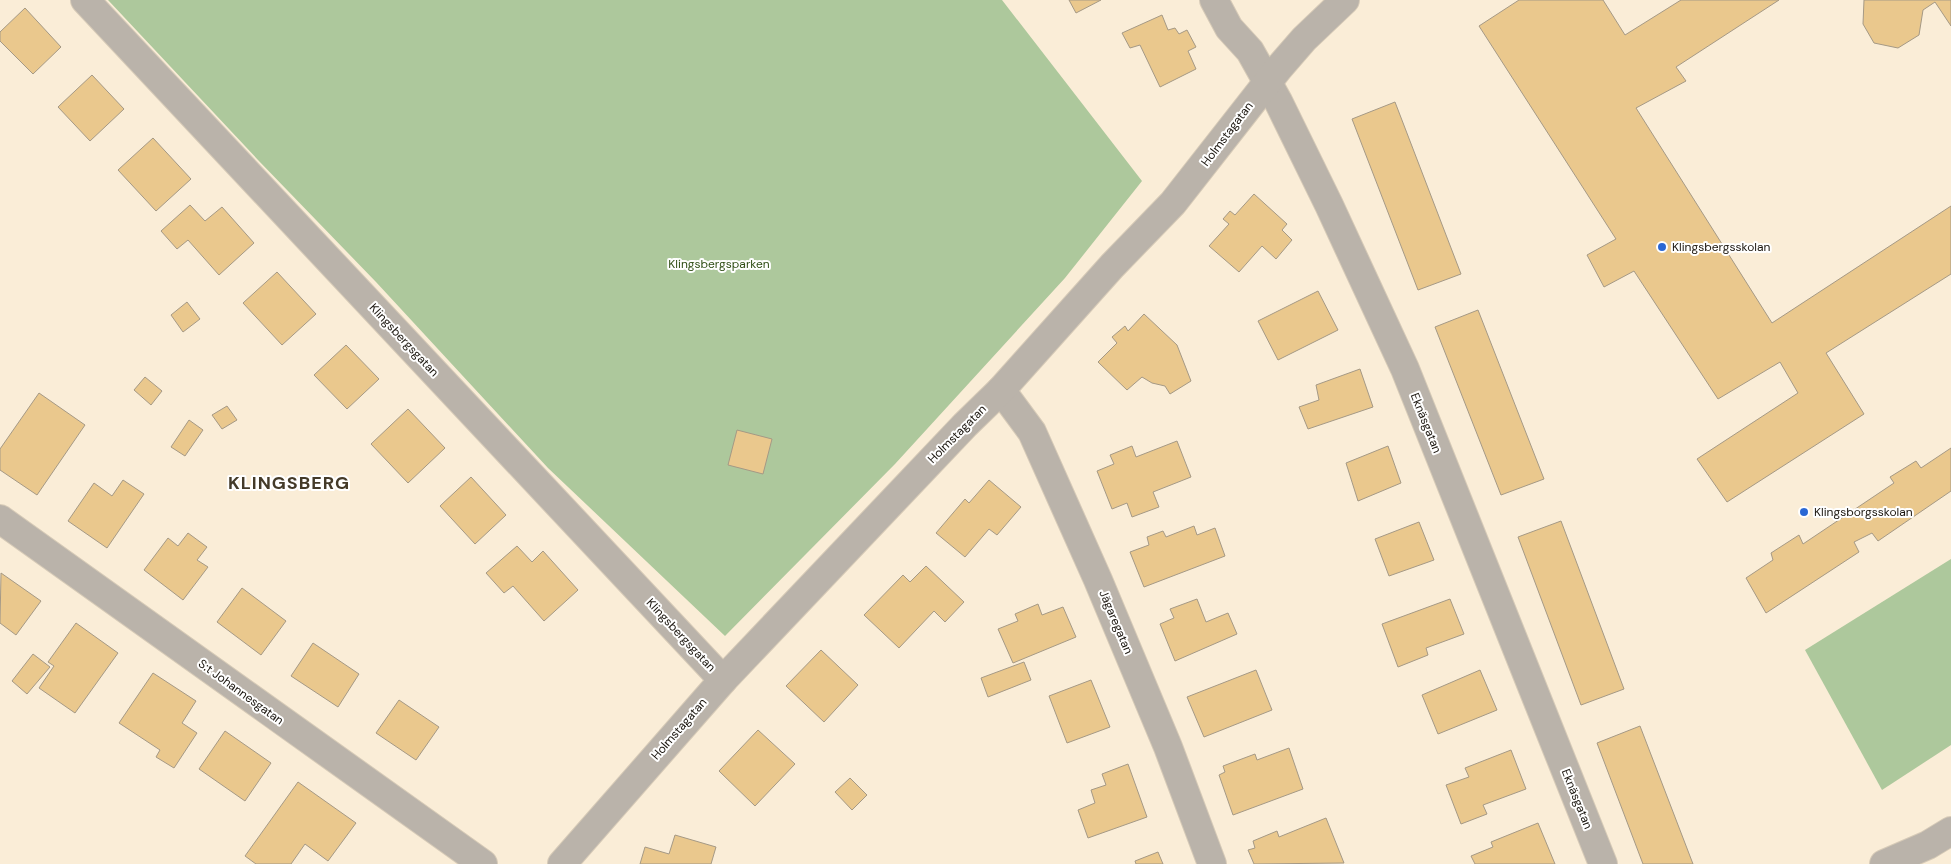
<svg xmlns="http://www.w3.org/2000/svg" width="1951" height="864" font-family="'DM Sans',sans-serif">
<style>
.green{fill:#adc89c}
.building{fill:#eac88d;stroke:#a59985}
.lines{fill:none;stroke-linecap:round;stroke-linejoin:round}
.minor-casing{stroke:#d6cab7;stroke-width:30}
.minor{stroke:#bab3aa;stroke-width:28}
.poi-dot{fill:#2a67d4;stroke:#fff;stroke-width:2}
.labels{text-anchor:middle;stroke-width:4;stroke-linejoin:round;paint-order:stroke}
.street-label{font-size:12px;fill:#1a150e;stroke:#fff}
.poi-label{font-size:12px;fill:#1a150e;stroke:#fff;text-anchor:start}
.park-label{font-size:12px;fill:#304f16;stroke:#fff}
.district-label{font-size:18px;font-weight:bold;letter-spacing:1px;fill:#443a28;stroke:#fff}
</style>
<rect width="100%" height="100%" fill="#faedd7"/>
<g class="green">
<path d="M108 0H1002L1142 181 1065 278 895 464 725 636 548 468 376 282 258 160Z"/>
<path d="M1951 559V745L1882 790 1805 650Z"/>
</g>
<g class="building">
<path d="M1069 0H1101L1076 13Z"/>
<path d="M1519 0H1603L1625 35 1681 0H1779L1676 67 1686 81 1636 108 1772 323 1951 206V274L1826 353 1864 414 1727 502 1697 459 1798 393 1780 362 1718 399 1634 271 1604 287 1587 255 1616 239 1479 26Z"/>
<path d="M1864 0H1951V26L1935 2 1923 10 1919 35 1898 48 1874 43 1863 24Z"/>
<path d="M25 8 61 47 33 74 0 41V32Z"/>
<path d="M1162 15 1168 30 1175 28 1179 34 1187 30 1196 47 1188 51 1196 69 1160 87 1140 45 1130 48 1122 33Z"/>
<path d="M92 75 124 109 90 141 58 107Z"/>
<path d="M1395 102 1461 274 1418 290 1352 119Z"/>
<path d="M153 138 191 179 156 211 118 170Z"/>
<path d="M1254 194 1287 224 1282 230 1292 240 1276 259 1262 246 1239 272 1209 246 1229 224 1223 219 1230 211 1235 215Z"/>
<path d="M190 205 205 221 222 207 254 243 219 275 188 240 177 249 161 231Z"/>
<path d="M277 272 316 314 282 345 243 303Z"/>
<path d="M1318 291 1338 330 1278 360 1258 321Z"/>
<path d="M187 302 200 319 183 332 171 315Z"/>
<path d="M1478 310 1544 479 1501 495 1435 327Z"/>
<path d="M1144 314 1177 345 1191 381 1170 394 1165 386 1152 383 1142 377 1127 390 1098 362 1117 343 1112 337 1125 326 1128 331Z"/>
<path d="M346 345 379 379 347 409 314 375Z"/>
<path d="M1360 369 1373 407 1308 429 1299 407 1319 400 1316 385Z"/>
<path d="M145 377 162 391 151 405 134 390Z"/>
<path d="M39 393 85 425 37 495 0 470V449Z"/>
<path d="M227 406 237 420 222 429 212 415Z"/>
<path d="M408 409 445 448 408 483 371 444Z"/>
<path d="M189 420 203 430 185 456 171 447Z"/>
<path d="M737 430 772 439 763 474 728 465Z"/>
<path d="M1177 441 1191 477 1153 492 1159 507 1132 517 1127 503 1112 509 1097 471 1114 464 1110 455 1132 446 1136 457Z"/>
<path d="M1388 446 1401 483 1358 501 1346 463Z"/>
<path d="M1951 448V491L1878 541 1872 533 1854 542 1859 552 1766 613 1746 578 1773 560 1771 553 1799 535 1803 544 1894 483 1890 477 1916 461 1921 468Z"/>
<path d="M471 477 506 515 475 544 440 506Z"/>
<path d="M123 480 144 494 107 548 68 521 94 483 112 496Z"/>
<path d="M989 480 1021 507 997 535 989 529 965 557 936 533 965 499 969 503Z"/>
<path d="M1561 521 1624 689 1581 705 1518 537Z"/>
<path d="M1419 522 1434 560 1389 576 1375 539Z"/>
<path d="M1194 526 1197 535 1215 528 1225 556 1144 587 1130 552 1149 545 1147 537 1163 531 1166 537Z"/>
<path d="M188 533 207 547 197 560 208 567 183 600 144 570 168 538 178 546Z"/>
<path d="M517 546 532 562 543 551 578 590 544 621 513 586 504 593 486 573Z"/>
<path d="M926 566 964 602 945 622 934 611 899 648 864 615 903 575 910 582Z"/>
<path d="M1 573 41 601 16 635 0 623Z"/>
<path d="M242 588 286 621 261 655 217 622Z"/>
<path d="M1197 599 1206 622 1228 613 1237 634 1175 661 1160 624 1174 618 1170 609Z"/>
<path d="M1450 599 1464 634 1426 648 1428 655 1398 667 1382 624Z"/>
<path d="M1038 604 1042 615 1063 607 1076 637 1013 663 998 629 1018 621 1015 614Z"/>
<path d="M76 623 118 653 75 713 39 688 54 666 48 662Z"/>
<path d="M313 643 359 674 338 707 291 676Z"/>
<path d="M821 650 858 685 824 722 786 686Z"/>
<path d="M33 654 50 667 27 694 12 681Z"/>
<path d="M1024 662 1031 680 988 697 981 678Z"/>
<path d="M1256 670 1272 710 1204 737 1187 697Z"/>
<path d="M1480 670 1497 710 1438 734 1422 695Z"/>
<path d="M153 673 196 701 182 723 197 733 174 768 156 757 160 750 119 723Z"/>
<path d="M1091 680 1110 727 1067 743 1049 696Z"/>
<path d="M399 700 439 727 416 760 376 733Z"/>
<path d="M1640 726 1693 864H1643L1597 743Z"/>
<path d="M758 730 795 764 755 806 719 771Z"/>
<path d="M225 731 271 763 245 801 199 769Z"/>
<path d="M1289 748 1303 789 1233 815 1219 775 1225 772 1223 766 1255 754 1257 760Z"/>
<path d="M1511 750 1526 789 1483 805 1487 814 1461 824 1446 785 1469 777 1465 768Z"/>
<path d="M1128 764 1147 817 1088 838 1078 810 1095 803 1091 790 1106 785 1102 774Z"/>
<path d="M850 778 867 795 852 810 835 792Z"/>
<path d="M298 782 356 823 328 861 305 844 291 864H256L245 856Z"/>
<path d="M1326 818 1344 863 1254 864 1248 850 1255 848 1253 841 1277 831 1279 837Z"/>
<path d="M1538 823 1555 864H1475L1471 856 1493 847 1491 842Z"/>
<path d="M675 835 716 847 711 864H640L645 847 669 854Z"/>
<path d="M1158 852 1163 864H1136L1135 861Z"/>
</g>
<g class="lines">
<defs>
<g id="minor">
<path d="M85 0 723 680"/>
<path d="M1214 0 1229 28 1250 51 1278 101 1329 205 1405 369 1603 864"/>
<path d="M1001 390 1032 432 1098 580 1168 747 1212 864"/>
<path d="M0 519 483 864"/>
<path d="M562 864 723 680 965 425 1001 390 1112 266 1173 203 1278 69 1304 39 1345 0"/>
<path d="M1884 864 1928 845 1951 831"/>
</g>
</defs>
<use href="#minor" class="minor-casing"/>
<use href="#minor" class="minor"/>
</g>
<g class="poi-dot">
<circle cx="1662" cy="247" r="5"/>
<circle cx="1804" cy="512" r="5"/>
</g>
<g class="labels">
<g class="street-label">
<text transform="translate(1227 134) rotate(-53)" y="4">Holmstagatan</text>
<text transform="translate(404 340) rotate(47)" y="4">Klingsbergsgatan</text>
<text transform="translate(1426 423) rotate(68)" y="4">Eknäsgatan</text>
<text transform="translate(957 434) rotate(-45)" y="4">Holmstagatan</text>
<text transform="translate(1116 622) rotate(67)" y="4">Jägaregatan</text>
<text transform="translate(681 635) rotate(47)" y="4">Klingsbergsgatan</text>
<text transform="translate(241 692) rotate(36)" y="4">S:t Johannesgatan</text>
<text transform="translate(679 729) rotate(-49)" y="4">Holmstagatan</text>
<text transform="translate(1577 799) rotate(68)" y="4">Eknäsgatan</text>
</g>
<g class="poi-label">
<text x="1672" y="251">Klingsbergsskolan</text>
<text x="1814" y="516">Klingsborgsskolan</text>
</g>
<g class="park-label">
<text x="719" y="268">Klingsbergsparken</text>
</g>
<g class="district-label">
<text x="289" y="489">KLINGSBERG</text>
</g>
</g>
</svg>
